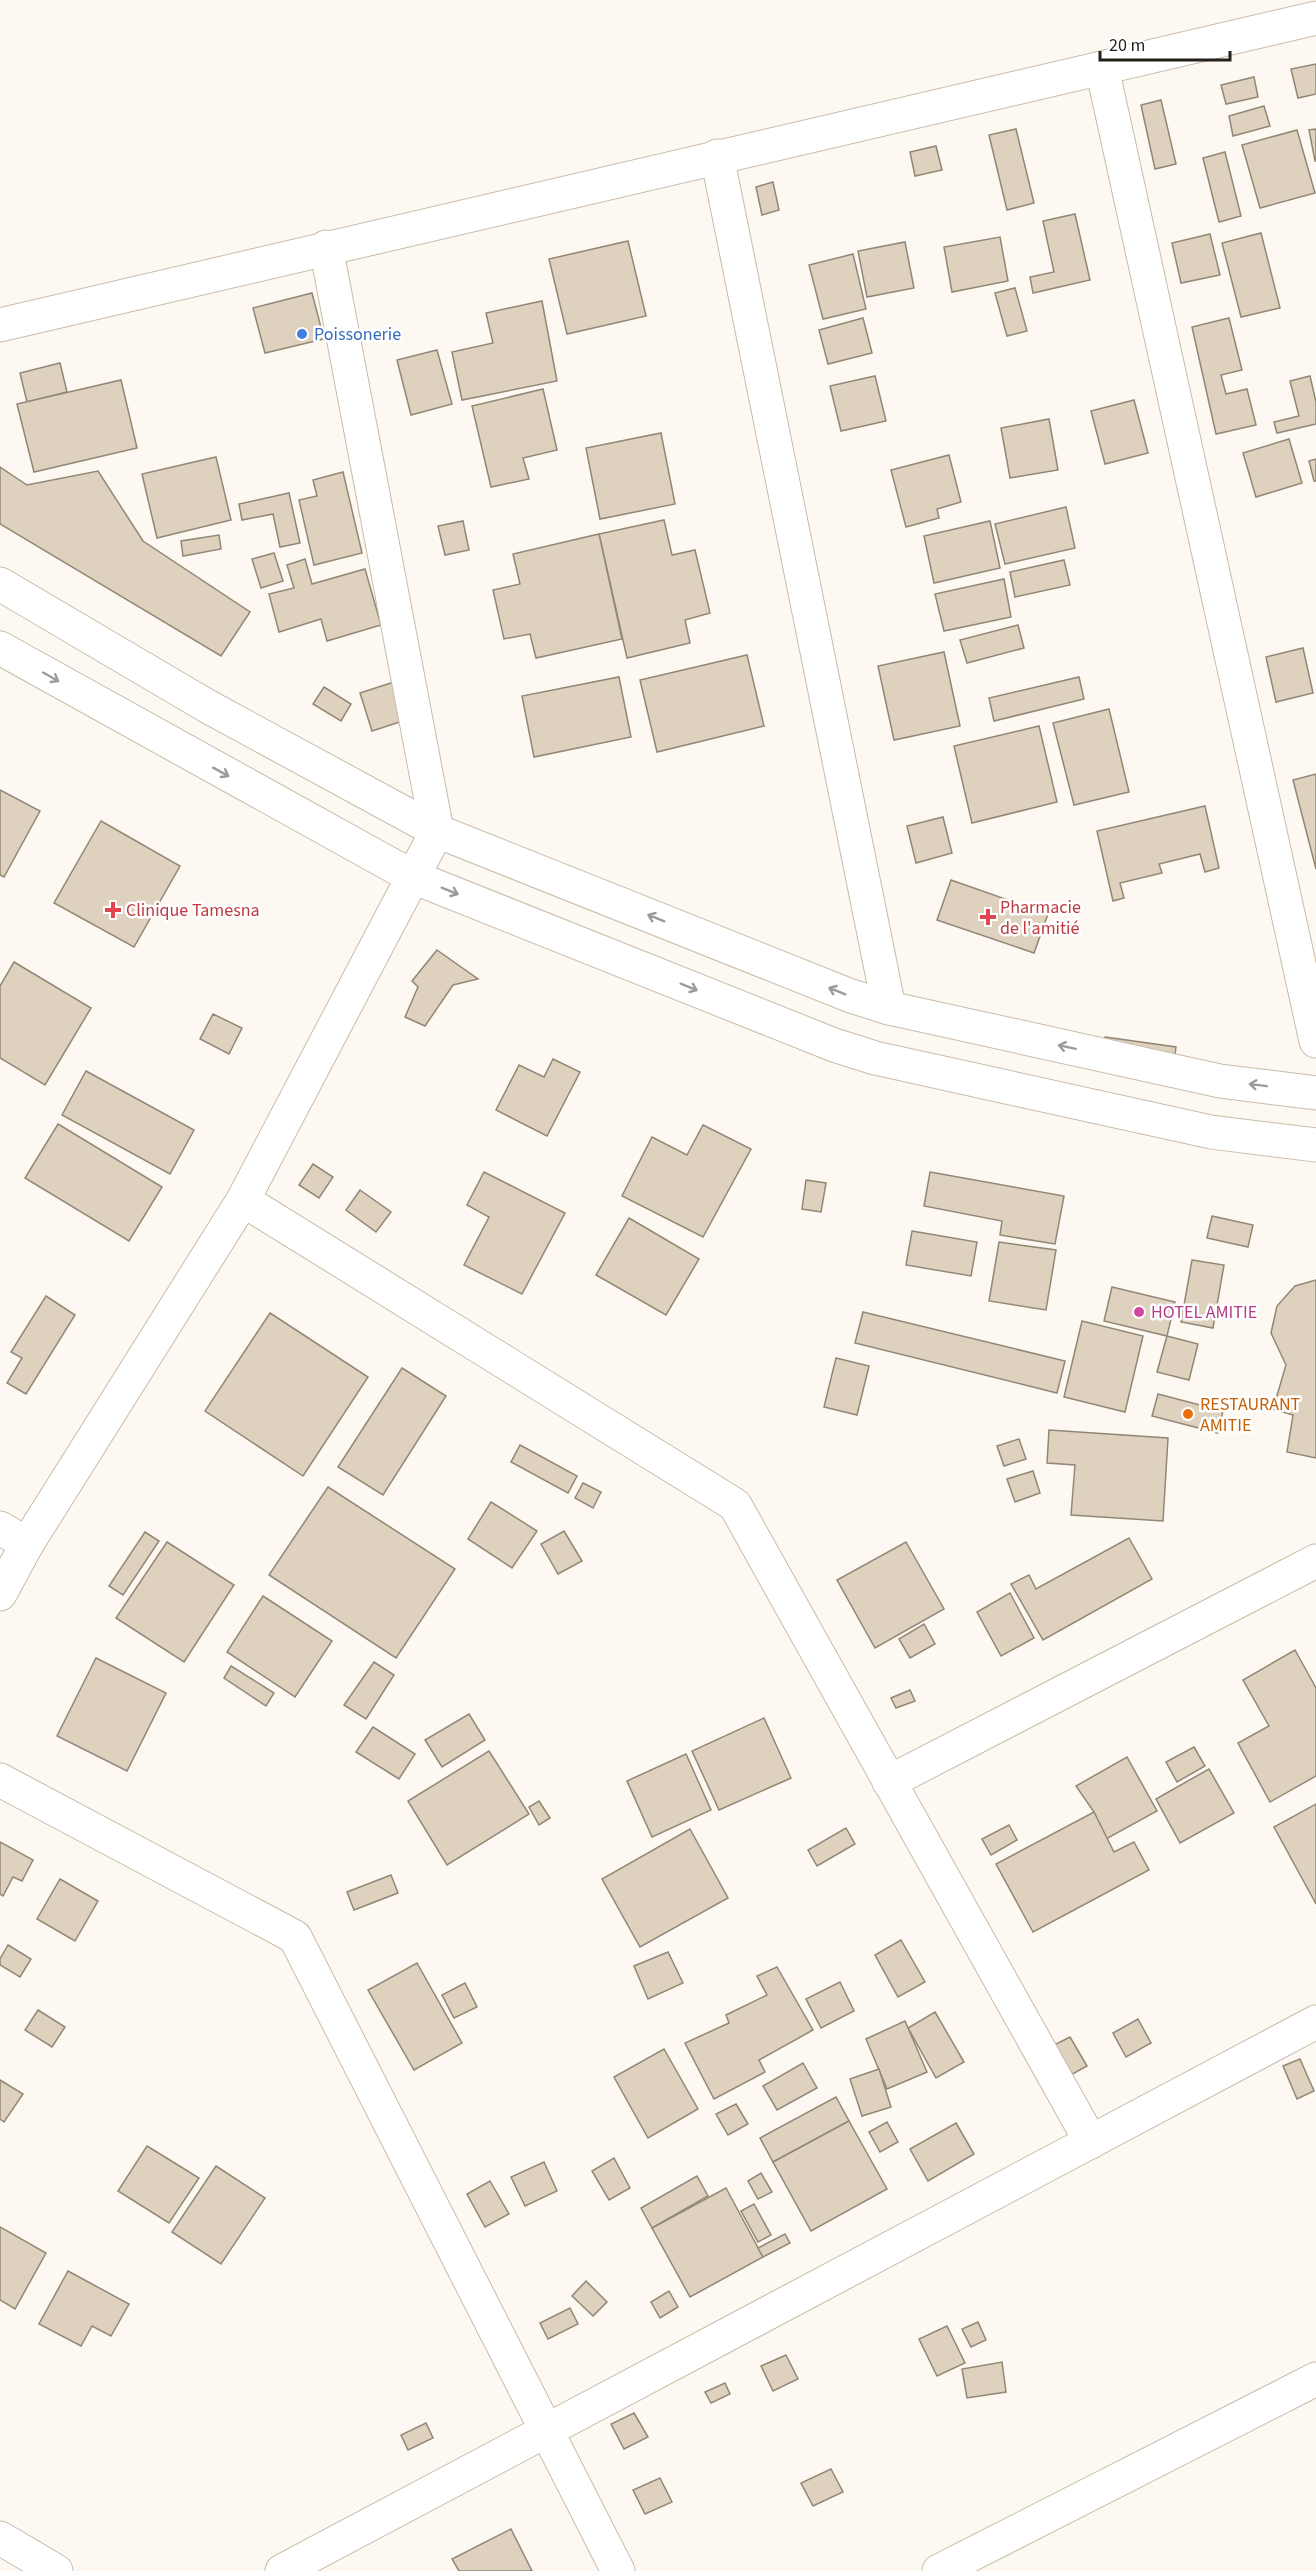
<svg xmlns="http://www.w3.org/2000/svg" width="1316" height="2571" font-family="'Source Sans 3',sans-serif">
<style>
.building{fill:#ded2bf;stroke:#928775;stroke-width:1.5}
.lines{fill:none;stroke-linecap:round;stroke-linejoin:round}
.street-casing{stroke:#c8bca9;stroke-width:35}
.secondary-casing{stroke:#c8bca9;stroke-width:35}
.primary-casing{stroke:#c8bca9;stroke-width:35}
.street{stroke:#fff;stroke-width:33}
.secondary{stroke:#fff;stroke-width:33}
.primary{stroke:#fff;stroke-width:33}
.oneway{stroke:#9d9b98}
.shop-dot{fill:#3f7fe0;stroke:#fff;stroke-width:2}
.health-dot{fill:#e0444e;stroke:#fff;stroke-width:2}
.hotel-dot{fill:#d1479c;stroke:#fff;stroke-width:2}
.food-dot{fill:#e8710a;stroke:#fff;stroke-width:2}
.labels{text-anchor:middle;stroke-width:5;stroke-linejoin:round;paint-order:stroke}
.shop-label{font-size:18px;fill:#366cbe;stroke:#fff;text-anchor:start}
.health-label{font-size:18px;fill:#be3a42;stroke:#fff;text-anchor:start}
.hotel-label{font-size:18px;fill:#b23c85;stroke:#fff;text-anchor:start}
.food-label{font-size:18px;fill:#c56008;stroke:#fff;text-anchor:start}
</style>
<rect width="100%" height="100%" fill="#fdf8f1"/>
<g class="building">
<path d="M1316 64V94L1298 98 1291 69Z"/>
<path d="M1254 77 1258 97 1226 104 1221 85Z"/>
<path d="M1161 100 1176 164 1155 169 1141 105Z"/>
<path d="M1264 106 1270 126 1233 136 1229 116Z"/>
<path d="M1016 129 1034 203 1007 210 989 135Z"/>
<path d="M1316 129V161H1315L1309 130Z"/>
<path d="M1297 130 1315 193 1260 208 1242 145Z"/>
<path d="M936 146 942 170 915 176 910 152Z"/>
<path d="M1225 152 1241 216 1219 222 1203 158Z"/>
<path d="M773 182 779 210 762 215 756 187Z"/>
<path d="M1075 214 1090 280 1033 293 1030 277 1054 272 1043 221Z"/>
<path d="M1261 233 1280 308 1241 317 1222 243Z"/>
<path d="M1210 234 1220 275 1181 283 1172 243Z"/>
<path d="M1000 237 1008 281 952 292 944 247Z"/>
<path d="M628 241 646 316 567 334 549 259Z"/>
<path d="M905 242 914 288 867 297 858 251Z"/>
<path d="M853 254 866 309 823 319 809 265Z"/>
<path d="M1015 288 1027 331 1007 336 995 293Z"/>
<path d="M312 293 324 339 265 353 253 308Z"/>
<path d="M542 301 557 381 462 400 452 352 493 343 486 313Z"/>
<path d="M863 318 872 353 828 364 819 330Z"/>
<path d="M1229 318 1242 370 1221 375 1226 394 1247 389 1256 425 1216 434 1192 327Z"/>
<path d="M437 350 452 404 411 415 397 360Z"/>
<path d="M60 363 67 392 27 402 20 373Z"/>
<path d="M875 376 886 421 841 431 830 386Z"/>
<path d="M1310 376 1316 402V424L1277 433 1274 422 1299 416 1290 381Z"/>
<path d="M121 380 137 448 34 472 17 404Z"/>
<path d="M543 389 557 450 523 458 529 479 491 487 472 406Z"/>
<path d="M1134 400 1148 453 1105 464 1091 411Z"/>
<path d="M1049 419 1058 470 1010 478 1001 428Z"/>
<path d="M661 433 675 504 600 519 586 448Z"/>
<path d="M1289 439 1302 483 1256 497 1243 453Z"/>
<path d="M949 455 961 502 937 509 939 518 906 527 891 470Z"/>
<path d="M216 457 231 520 157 538 142 474Z"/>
<path d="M1316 459V481H1314L1309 461Z"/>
<path d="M0 467 27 485 98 471 143 541 250 612 221 656 0 524Z"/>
<path d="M343 472 362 553 314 565 299 500 317 496 313 480Z"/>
<path d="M289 493 300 543 280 547 273 514 242 520 239 504Z"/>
<path d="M1066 507 1075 548 1005 564 995 524Z"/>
<path d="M664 520 672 555 695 550 710 613 685 620 690 643 627 658 599 534Z"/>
<path d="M463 521 469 550 445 555 438 526Z"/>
<path d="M990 521 1000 568 934 583 924 536Z"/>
<path d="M599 534 622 639 536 658 530 634 504 639 493 590 520 584 513 554Z"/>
<path d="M219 535 221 549 183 556 181 541Z"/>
<path d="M274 553 283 581 261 588 252 559Z"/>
<path d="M305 559 312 584 365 569 381 625 327 641 321 619 279 632 269 594 294 588 287 565Z"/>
<path d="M1064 560 1070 585 1015 597 1010 572Z"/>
<path d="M1004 579 1011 617 944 631 935 594Z"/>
<path d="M1018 625 1024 648 967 663 960 640Z"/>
<path d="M1303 648 1313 693 1276 702 1266 657Z"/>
<path d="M944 652 960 726 894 740 878 666Z"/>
<path d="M747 655 764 726 657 752 640 680Z"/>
<path d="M619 677 631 737 534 757 522 696Z"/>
<path d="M1079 677 1084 699 994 721 989 698Z"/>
<path d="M400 680 412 718 372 731 360 693Z"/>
<path d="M324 687 351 704 341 721 313 704Z"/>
<path d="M1109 709 1129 792 1074 805 1053 723Z"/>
<path d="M1039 726 1057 802 972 823 954 746Z"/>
<path d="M1316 774V869L1293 780Z"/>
<path d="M0 790 40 811 4 877 0 875Z"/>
<path d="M1205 806 1219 868 1205 872 1200 854 1159 864 1162 873 1120 883 1124 898 1113 901 1097 831Z"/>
<path d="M943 817 952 853 916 863 907 826Z"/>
<path d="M101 821 180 866 134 947 54 903Z"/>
<path d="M951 880 1048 914 1034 953 937 920Z"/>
<path d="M437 950 478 979 453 985 425 1026 405 1017 418 987 412 981Z"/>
<path d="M14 962 91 1008 45 1085 0 1058V986Z"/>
<path d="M213 1014 242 1028 229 1054 200 1039Z"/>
<path d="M1105 1037 1176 1047 1174 1062 1103 1052Z"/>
<path d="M553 1059 580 1072 547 1136 496 1110 519 1065 544 1077Z"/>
<path d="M86 1071 194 1130 170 1174 62 1115Z"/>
<path d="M58 1124 162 1187 129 1241 25 1178Z"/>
<path d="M703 1125 751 1149 703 1237 622 1196 652 1137 687 1155Z"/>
<path d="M313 1164 333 1177 319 1198 299 1185Z"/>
<path d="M484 1172 565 1213 522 1294 464 1265 489 1217 467 1205Z"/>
<path d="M930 1172 1064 1196 1055 1244 1000 1235 1002 1221 924 1206Z"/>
<path d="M806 1180 826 1183 821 1212 802 1209Z"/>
<path d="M360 1190 391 1212 376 1232 346 1210Z"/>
<path d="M1212 1216 1253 1225 1248 1247 1207 1238Z"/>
<path d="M629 1218 699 1259 666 1315 596 1275Z"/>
<path d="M912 1231 977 1242 971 1276 906 1265Z"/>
<path d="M999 1242 1056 1250 1046 1310 989 1301Z"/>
<path d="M1192 1260 1224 1265 1213 1328 1181 1322Z"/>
<path d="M1316 1280V1458L1287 1452 1293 1415 1273 1409 1286 1365 1271 1333 1277 1306 1295 1286Z"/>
<path d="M1112 1287 1175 1302 1167 1336 1104 1321Z"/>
<path d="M46 1296 75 1315 26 1394 7 1383 22 1358 11 1352Z"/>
<path d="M863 1312 1065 1361 1057 1393 855 1343Z"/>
<path d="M270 1313 368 1377 303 1476 205 1411Z"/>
<path d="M1082 1321 1143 1336 1125 1412 1064 1397Z"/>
<path d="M1167 1336 1198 1344 1189 1380 1157 1372Z"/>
<path d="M836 1358 869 1366 857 1415 824 1407Z"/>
<path d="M402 1368 446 1396 383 1495 338 1467Z"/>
<path d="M1158 1394 1223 1411 1218 1433 1152 1416Z"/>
<path d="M1049 1430 1168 1438 1163 1521 1071 1515 1075 1465 1047 1463Z"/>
<path d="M1019 1439 1026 1459 1004 1466 997 1446Z"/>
<path d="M520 1445 577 1476 568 1493 511 1462Z"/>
<path d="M1033 1471 1040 1493 1015 1502 1007 1479Z"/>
<path d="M583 1483 601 1492 593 1508 575 1498Z"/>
<path d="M328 1487 455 1569 396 1658 269 1575Z"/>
<path d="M491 1502 537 1531 512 1568 468 1539Z"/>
<path d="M564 1531 582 1561 558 1574 541 1544Z"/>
<path d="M145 1532 159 1541 123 1595 109 1586Z"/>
<path d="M1129 1538 1152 1579 1043 1640 1011 1584 1029 1575 1036 1589Z"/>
<path d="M167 1542 234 1585 184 1662 116 1618Z"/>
<path d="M906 1542 944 1609 875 1648 837 1580Z"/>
<path d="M1010 1593 1034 1638 1001 1656 977 1612Z"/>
<path d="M263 1596 332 1641 295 1697 227 1652Z"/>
<path d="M924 1624 935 1644 910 1658 899 1639Z"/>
<path d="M1295 1650 1316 1688V1776L1270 1802 1238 1743 1269 1726 1243 1680Z"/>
<path d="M96 1658 166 1693 127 1771 57 1736Z"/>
<path d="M374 1662 394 1675 366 1719 344 1705Z"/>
<path d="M231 1666 274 1693 266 1706 224 1678Z"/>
<path d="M910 1690 915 1701 896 1708 891 1698Z"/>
<path d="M469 1714 485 1740 442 1767 425 1740Z"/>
<path d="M764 1718 791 1778 719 1810 692 1751Z"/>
<path d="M373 1727 415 1754 399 1779 356 1752Z"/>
<path d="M1194 1747 1205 1766 1177 1782 1166 1762Z"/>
<path d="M489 1751 529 1814 447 1865 408 1801Z"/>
<path d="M686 1754 711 1810 652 1837 627 1781Z"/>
<path d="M1127 1757 1157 1811 1106 1839 1094 1812 1076 1786Z"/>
<path d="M1209 1769 1234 1813 1180 1843 1156 1799Z"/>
<path d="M539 1801 550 1818 539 1825 529 1807Z"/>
<path d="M1316 1804V1904L1274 1827Z"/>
<path d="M1094 1812 1114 1852 1134 1842 1149 1870 1033 1932 996 1864Z"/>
<path d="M1009 1825 1017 1840 991 1855 982 1839Z"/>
<path d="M846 1828 855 1844 817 1866 808 1850Z"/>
<path d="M690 1829 728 1898 640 1947 602 1879Z"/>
<path d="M0 1842 33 1860 22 1881 13 1877 3 1896 0 1894Z"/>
<path d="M391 1875 398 1893 354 1910 347 1892Z"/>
<path d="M60 1879 98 1901 75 1941 37 1919Z"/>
<path d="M901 1940 925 1982 898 1997 875 1955Z"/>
<path d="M8 1945 31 1959 20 1977 0 1965V1959Z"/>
<path d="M668 1952 683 1983 648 1999 634 1966Z"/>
<path d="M417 1963 462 2043 414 2070 368 1990Z"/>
<path d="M777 1967 813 2030 759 2060 765 2072 714 2099 685 2043 729 2023 726 2015 767 1995 757 1976Z"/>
<path d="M840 1982 854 2011 821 2028 806 1999Z"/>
<path d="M465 1983 477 2007 454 2018 442 1995Z"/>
<path d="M38 2010 65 2027 52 2047 25 2030Z"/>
<path d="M935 2012 964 2062 936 2078 908 2028Z"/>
<path d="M1138 2019 1151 2043 1126 2057 1113 2033Z"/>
<path d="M905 2021 927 2072 887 2089 866 2039Z"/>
<path d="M1070 2037 1087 2066 1069 2076 1052 2046Z"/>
<path d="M664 2049 698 2109 648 2138 614 2077Z"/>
<path d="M1300 2059 1314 2091 1297 2099 1283 2066Z"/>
<path d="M803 2063 817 2088 777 2110 763 2086Z"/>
<path d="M879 2069 891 2107 862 2116 850 2079Z"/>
<path d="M0 2080 23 2094 4 2122 0 2119Z"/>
<path d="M836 2097 849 2121 773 2162 760 2138Z"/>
<path d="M736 2104 748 2124 728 2135 716 2114Z"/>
<path d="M849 2121 887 2189 811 2231 773 2162Z"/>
<path d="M887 2122 898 2142 880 2152 869 2132Z"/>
<path d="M956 2123 974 2154 928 2181 910 2149Z"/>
<path d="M147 2146 199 2178 169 2223 118 2191Z"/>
<path d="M614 2158 630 2188 609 2200 592 2171Z"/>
<path d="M544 2162 557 2191 525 2206 511 2177Z"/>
<path d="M216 2166 265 2198 221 2264 172 2232Z"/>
<path d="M761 2173 772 2192 758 2199 748 2181Z"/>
<path d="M697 2176 708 2196 652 2228 641 2208Z"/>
<path d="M490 2181 509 2214 485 2227 467 2194Z"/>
<path d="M726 2188 763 2257 690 2297 652 2228Z"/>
<path d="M754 2204 771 2235 758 2242 741 2211Z"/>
<path d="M0 2227 46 2253 15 2309 0 2300Z"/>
<path d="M785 2234 790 2243 763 2257 758 2248Z"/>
<path d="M68 2271 129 2304 111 2336 92 2326 81 2346 39 2324Z"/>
<path d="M586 2281 607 2302 593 2316 572 2296Z"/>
<path d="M669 2291 678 2307 660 2318 651 2302Z"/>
<path d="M570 2308 578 2324 548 2339 540 2323Z"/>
<path d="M978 2322 986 2340 971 2347 962 2329Z"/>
<path d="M947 2326 965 2363 937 2376 919 2339Z"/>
<path d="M786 2355 798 2379 773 2391 761 2366Z"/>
<path d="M1002 2362 1006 2392 967 2398 962 2369Z"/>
<path d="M725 2383 730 2394 711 2403 705 2392Z"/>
<path d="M634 2413 648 2437 624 2449 611 2424Z"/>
<path d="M426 2423 433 2438 408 2450 401 2435Z"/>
<path d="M831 2469 843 2492 813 2506 801 2483Z"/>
<path d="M660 2478 672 2502 645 2514 633 2490Z"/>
<path d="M511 2529 532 2571H459L452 2559Z"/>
</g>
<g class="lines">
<defs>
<g id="street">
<path d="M1102 68 1316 1041"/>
<path d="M717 156 889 1008"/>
<path d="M243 1200 735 1505 1091 2142"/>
<path d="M0 1528 27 1544"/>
<path d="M0 1594 27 1544 243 1200 437 831 326 247"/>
<path d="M0 1780 295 1937 618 2571"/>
<path d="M889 1782 1316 1561"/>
<path d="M0 2538 56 2571"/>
<path d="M282 2571 1316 2022"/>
<path d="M939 2571 1316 2379"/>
</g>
<path id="secondary" d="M0 325 1316 18"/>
<g id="primary">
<path d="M0 584 207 706 437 831 851 996 889 1008 1220 1081 1316 1093"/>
<path d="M0 648 413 877 834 1045 875 1058 1211 1132 1316 1145"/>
</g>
</defs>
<use href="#street" class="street-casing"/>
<use href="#secondary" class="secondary-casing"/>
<use href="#primary" class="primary-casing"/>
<use href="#street" class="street"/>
<use href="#secondary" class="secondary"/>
<use href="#primary" class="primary"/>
</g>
<defs><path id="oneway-shaft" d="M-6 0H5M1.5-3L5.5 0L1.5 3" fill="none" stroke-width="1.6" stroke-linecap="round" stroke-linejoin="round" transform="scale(1.5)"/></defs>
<g class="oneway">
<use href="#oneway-shaft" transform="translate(51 677) rotate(30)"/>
<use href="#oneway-shaft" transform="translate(221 772) rotate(29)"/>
<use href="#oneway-shaft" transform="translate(450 891) rotate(22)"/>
<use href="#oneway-shaft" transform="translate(656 918) rotate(-158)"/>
<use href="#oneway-shaft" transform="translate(689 987) rotate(22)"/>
<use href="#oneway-shaft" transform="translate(837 991) rotate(-158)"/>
<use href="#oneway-shaft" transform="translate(1067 1047) rotate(-168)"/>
<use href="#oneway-shaft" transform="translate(1258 1085) rotate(-173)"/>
</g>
<circle class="shop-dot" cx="302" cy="334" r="6"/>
<g class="health-dot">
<path d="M110 901h6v6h6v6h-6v6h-6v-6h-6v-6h6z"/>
<path d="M985 908h6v6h6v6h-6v6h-6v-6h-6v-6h6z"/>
</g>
<circle class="hotel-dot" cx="1139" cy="1312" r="6"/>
<circle class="food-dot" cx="1188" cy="1414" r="6"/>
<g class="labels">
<g class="shop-label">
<text x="314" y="340">Poissonerie</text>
</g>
<g class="health-label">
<text x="1000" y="913">Pharmacie<tspan x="1000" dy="21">de l'amitié</tspan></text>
<text x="126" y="916">Clinique Tamesna</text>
</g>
<g class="hotel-label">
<text x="1151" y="1318">HOTEL AMITIE</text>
</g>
<g class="food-label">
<text x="1200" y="1410">RESTAURANT<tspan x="1200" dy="21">AMITIE</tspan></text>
</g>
</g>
<path d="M1100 51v9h130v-9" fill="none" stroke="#25211a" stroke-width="3"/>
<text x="1109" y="51" font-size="18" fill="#25211a" stroke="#ffffff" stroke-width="4.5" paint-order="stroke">20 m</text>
</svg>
